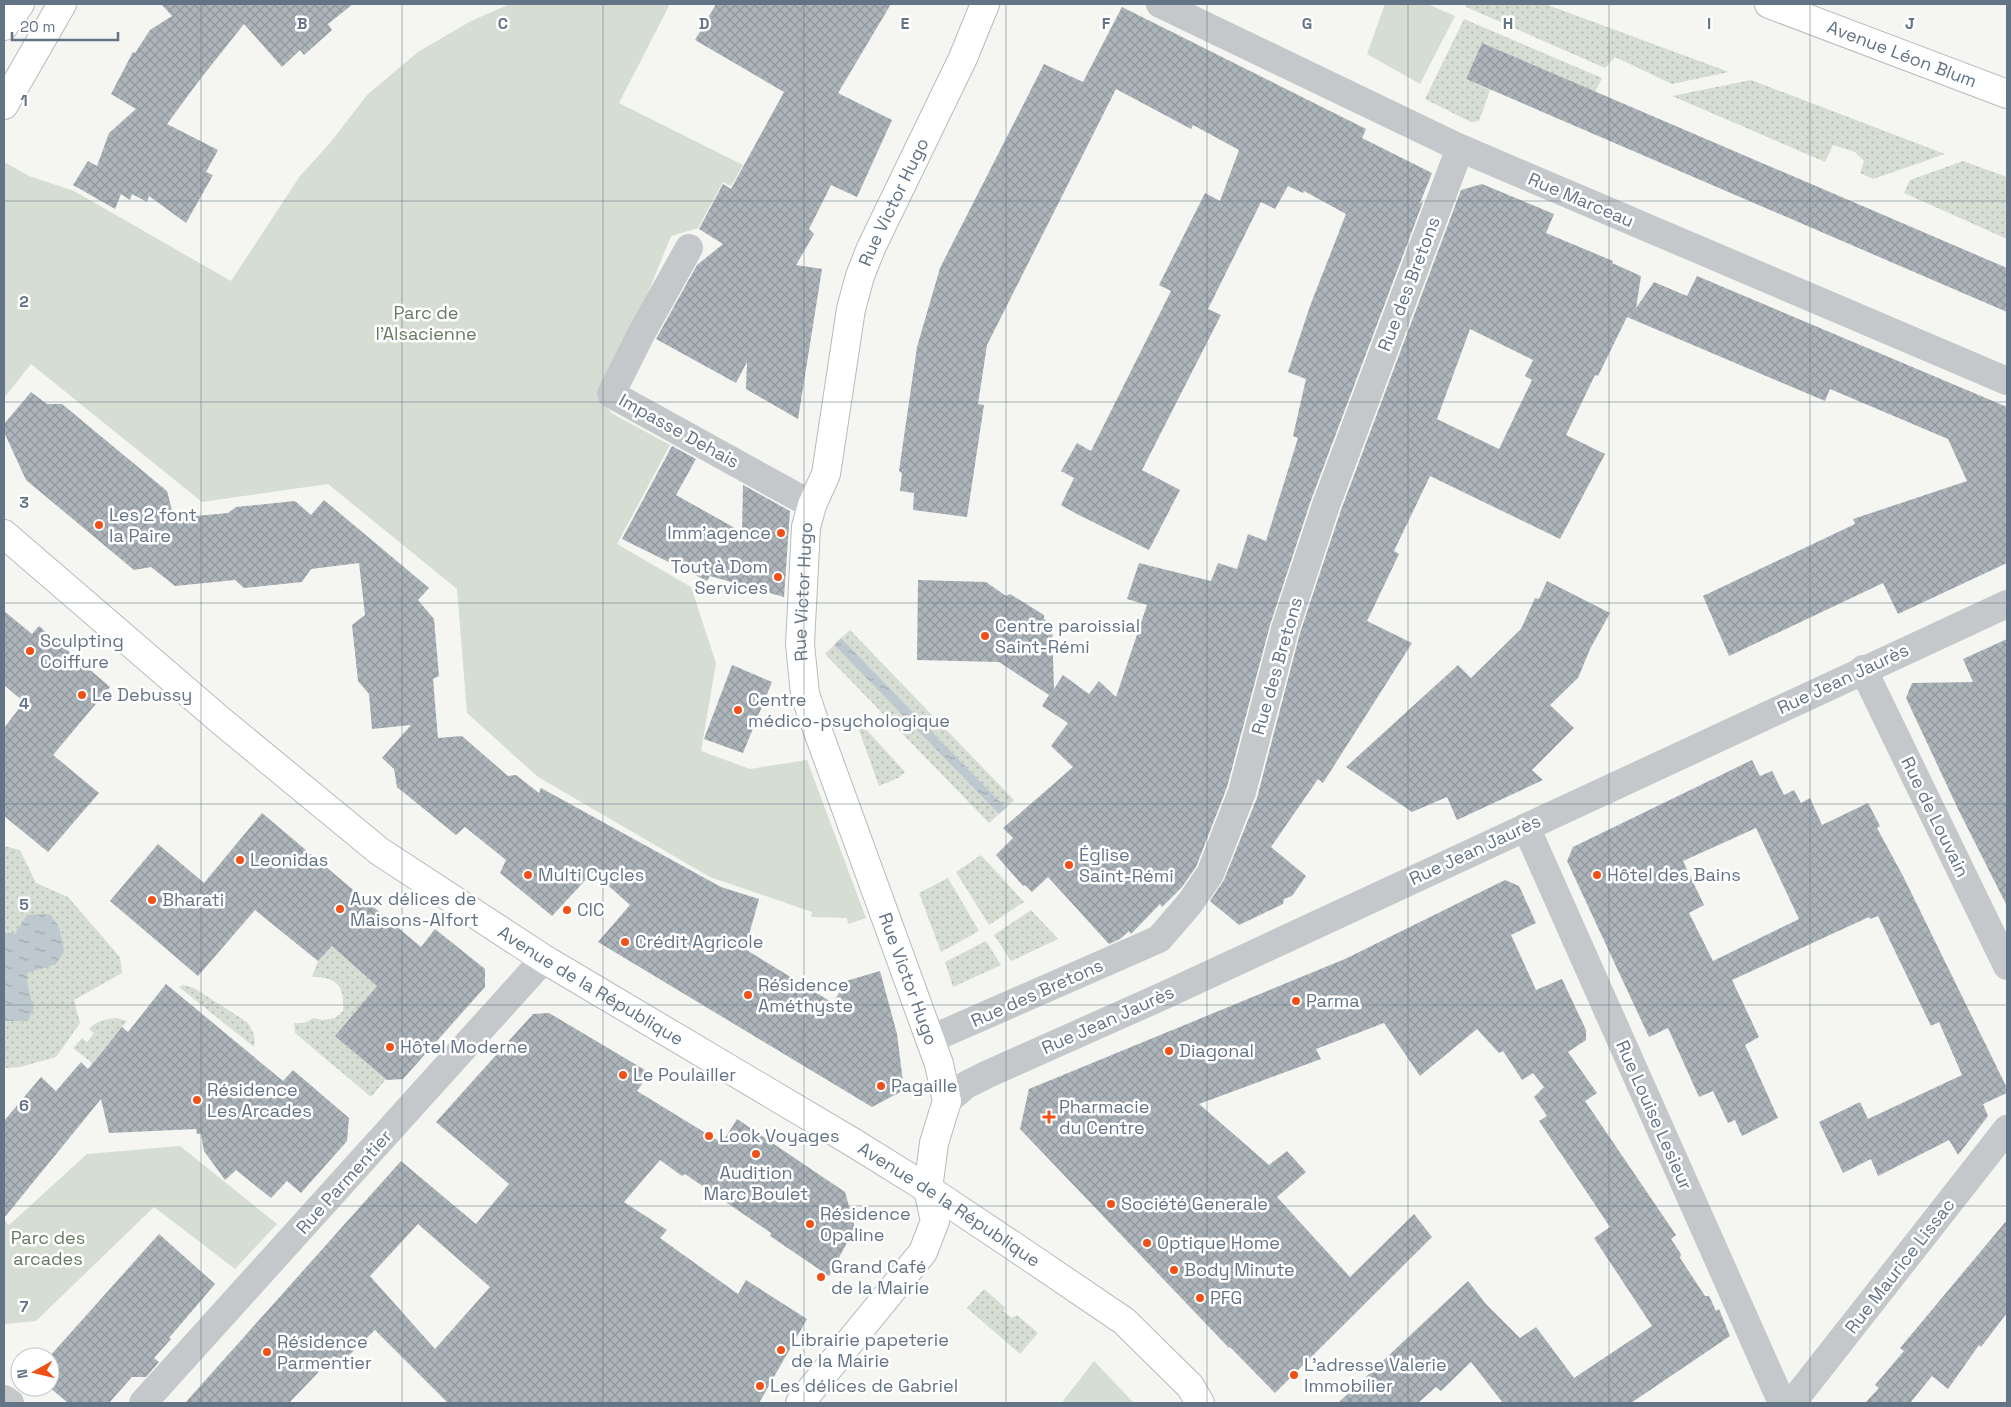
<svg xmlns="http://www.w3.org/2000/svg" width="2011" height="1407" font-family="'Space Grotesk',sans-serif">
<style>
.grass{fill:url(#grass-dots)}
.park{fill:#d6ddd2}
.water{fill:url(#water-ripples)}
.building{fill:url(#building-cross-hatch);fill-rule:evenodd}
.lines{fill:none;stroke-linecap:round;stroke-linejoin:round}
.secondary-casing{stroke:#b6bbc0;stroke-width:30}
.primary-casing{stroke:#b7bbbf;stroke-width:30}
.street{stroke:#c4c8cb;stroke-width:28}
.secondary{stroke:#fff;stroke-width:28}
.primary{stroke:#fff;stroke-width:28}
.grid{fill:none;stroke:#627485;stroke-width:1;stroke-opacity:0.55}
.poi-dot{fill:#f04f16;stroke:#fff;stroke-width:2}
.labels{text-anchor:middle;stroke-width:5;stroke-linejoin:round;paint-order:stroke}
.street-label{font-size:18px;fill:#627485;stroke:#fff}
.park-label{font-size:18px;fill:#667b61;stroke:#fff}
.poi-label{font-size:18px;fill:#627485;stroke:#fff;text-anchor:start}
.grid-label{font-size:16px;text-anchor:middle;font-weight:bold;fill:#627485;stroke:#fff;stroke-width:5;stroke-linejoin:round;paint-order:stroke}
</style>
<defs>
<pattern id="grass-dots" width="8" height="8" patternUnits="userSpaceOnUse" patternTransform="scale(1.25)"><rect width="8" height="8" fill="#d6ddd2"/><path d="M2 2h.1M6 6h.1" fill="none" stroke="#b1b8b0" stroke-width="1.8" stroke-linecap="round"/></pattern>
<pattern id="water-ripples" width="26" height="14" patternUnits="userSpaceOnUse" patternTransform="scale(1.25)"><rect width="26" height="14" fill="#bdc9ce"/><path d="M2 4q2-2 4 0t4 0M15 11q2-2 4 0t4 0" fill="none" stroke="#9da8ad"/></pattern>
<pattern id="building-cross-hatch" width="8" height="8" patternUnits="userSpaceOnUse" patternTransform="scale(1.25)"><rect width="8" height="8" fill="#adb4ba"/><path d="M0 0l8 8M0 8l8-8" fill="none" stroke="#90979d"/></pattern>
</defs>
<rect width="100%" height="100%" fill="#f5f6f1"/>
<g class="grass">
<path d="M1465 4H1545L1729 72 1672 84 1615 57 1605 68 1466 7Z"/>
<path d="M1464 19 1602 78 1595 92 1482 43 1466 79 1490 90 1479 121 1471 122 1425 99Z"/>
<path d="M1751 80 1945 154 1873 179 1860 173 1864 161 1855 152 1833 145 1825 162 1672 96Z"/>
<path d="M1963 161 2007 177V239L1904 193 1910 180Z"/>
<path d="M850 630 1014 800 1006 808 841 638Z"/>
<path d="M834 645 999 814 989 823 825 654Z"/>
<path d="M854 716 905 772 898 778 879 786Z"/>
<path d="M4 846 20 850 36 883 68 897 120 957 122 973 74 1000 80 1023 56 1057 20 1067 4 1068Z"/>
<path d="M981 855 1024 902 989 925 956 872Z"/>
<path d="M948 878 979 931 941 952 919 893Z"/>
<path d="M1031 910 1058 939 1011 961 994 935Z"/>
<path d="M986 941 1001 965 953 987 945 962Z"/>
<path d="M332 946 377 986 335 1036 386 1079 371 1097 295 1033 294 1023H304L314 1018 322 1020 335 1018 343 1011C345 986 337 977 312 977L318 961Z"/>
<path d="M183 985 194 988 247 1022C253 1030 256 1038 254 1047L179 987Z"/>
<path d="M116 1018 127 1021 92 1063 73 1048 82 1038 87 1042 94 1033 89 1029C97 1021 105 1019 116 1018Z"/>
<path d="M984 1289 1006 1308 1003 1311 1012 1318 1017 1315 1038 1333 1020 1354 967 1308Z"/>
</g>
<g class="park">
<path d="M510 4H670L619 103 743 165 731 186 723 182 698 228 671 236 629 340 597 398 613 414 670 445 617 544 691 587 716 663 701 751 750 769 807 760 866 918 848 924 847 918 811 917 812 912 710 877 538 777 467 713 457 589 328 484 202 502 31 364 4 398V162L29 176 74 191 231 281 300 176 330 143 367 95 418 52 471 21Z"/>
<path d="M1385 4H1427L1455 16 1420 84 1367 54Z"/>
<path d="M180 1146 277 1224 235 1269 154 1207 36 1321 4 1324V1220L9 1225 87 1154Z"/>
<path d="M1094 1361 1134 1403H1066L1063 1401Z"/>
</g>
<g class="water">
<path d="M841 638 1006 808 999 814 834 645Z"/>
<path d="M50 914 59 927 64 952 56 964 27 973 28 988 34 1008 28 1021H4V933L15 934 27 915Z"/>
</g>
<g class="building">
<path d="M161 4H353L328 24 332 30 304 55 300 50 282 67 244 24 198 82 167 124 218 150 206 172 213 175 186 223 149 196 147 202 132 194 130 200 121 194 115 209 73 185 88 161 97 166 109 133 136 109 111 94 133 52 135 53 150 30 172 16Z"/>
<path d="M716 4H891L838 93 892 120 857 197 831 185 809 229 814 234 796 265 822 269 798 419 746 389 747 362 736 383 656 339 697 265 723 244 699 229 723 184 731 189 784 92 695 40Z"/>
<path d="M1122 7 1366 129 1362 138 1432 173 1420 203 1423 202 1311 500 1270 625 1227 787 1196 867 1182 887 1162 907 1160 904 1131 934 1129 931 1120 939 1109 944 1048 877 1032 892 1025 885 1023 886 996 855 1013 838 1003 828 1073 767 1051 746 1068 723 1042 706 1049 695 999 662 917 660 918 580 986 582 1006 596 1010 594 1028 605 1044 615V619L1052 625 1054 689 1063 675 1089 694 1099 681 1116 697 1147 605 1127 599 1139 563 1211 581 1218 563 1237 569 1248 534 1266 541 1298 438 1293 436 1306 379 1288 372 1310 306 1346 214 1304 191 1303 193 1288 186 1275 209 1261 202 1208 309 1221 315 1142 470 1180 490 1149 550 1075 513 1061 505 1074 478 1061 471 1077 443 1091 451 1171 291 1159 285 1205 193 1220 201 1239 150 1193 125 1191 129 1116 89 987 345 978 404 984 405 967 517 913 510 914 493 900 491 902 473 899 471 917 347 940 268 1044 64 1083 82Z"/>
<path d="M1482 43 2007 268V312L1466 79Z"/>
<path d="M1482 184 1554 214 1546 233 1613 261 1612 263 1641 276 1636 308 1654 282 1687 296 1697 276 2007 407V563L1898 614 1883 583 1729 656 1703 596 1855 524 1853 519 1967 481 1948 439 1830 389 1825 401 1627 317 1598 376 1595 375 1566 435 1605 454 1560 539 1430 476 1394 551 1399 554 1367 621 1412 643 1323 783 1318 779 1271 847 1306 876 1292 896 1284 899 1283 904 1239 925 1210 901 1224 880 1257 798 1300 633 1341 510 1461 190ZM1470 329 1533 360 1525 376 1532 380 1499 449 1437 419Z"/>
<path d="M31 392 47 404H62L167 491 174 518 228 513 236 507 295 501 311 515 324 500 429 588 418 600 434 619 439 676 433 679 438 738 462 736 508 776 516 775 539 793 541 788 721 887 759 899 745 949 833 1003 846 981 880 971 897 1034 904 1090 872 1107 598 942 630 905 593 872 552 916 500 873 506 860 465 827 456 835 397 787 394 769 382 758 411 725 372 729 369 694 358 681 352 625 365 615 359 563 311 569 302 582 244 588 235 580 175 586 151 567 134 570 26 480 4 432V424Z"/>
<path d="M672 446 696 459 676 495 742 532 743 485 790 511 784 597 710 576 707 581 622 539Z"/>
<path d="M1547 581 1610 613 1590 649 1578 678 1550 705 1574 728 1532 770 1543 780 1457 820 1447 797 1412 812 1346 767 1458 665 1471 678 1521 629 1535 598 1539 599Z"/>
<path d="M4 611 32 634 39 626 110 687 53 755 99 793 48 852 4 816V728L24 702 4 685Z"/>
<path d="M2007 639V906L1959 811 1906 698 1912 683 1973 682 1963 659Z"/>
<path d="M732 665 772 682 743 753 704 739Z"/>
<path d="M1752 760 1760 776 1772 771 1784 795 1794 790 1801 803 1810 798 1822 825 1868 803 1880 826 1877 828 1903 876 2007 1088V1093L1983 1104 1988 1116 1958 1155 1949 1140 1878 1176 1871 1159 1843 1173 1819 1122 1860 1102 1868 1119 1962 1075 1939 1022 1931 1026 1878 916 1870 919 1869 917 1732 980 1759 1037 1745 1045 1778 1118 1742 1136 1735 1120 1728 1123 1713 1091 1699 1097 1668 1028 1649 1037 1567 861 1573 847ZM1756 828 1799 919 1713 961 1689 913 1704 905 1683 861Z"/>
<path d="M262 813 421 947 435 929 485 969V987L403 1079 387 1080 335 1036 377 986 332 946 318 961 255 910 198 976 110 901 158 844 204 883Z"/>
<path d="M1505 880 1519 886 1536 923 1511 935 1536 990 1562 979 1586 1030V1040L1568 1052 1597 1093 1585 1101 1676 1235 1671 1239 1681 1254 1680 1258 1705 1296H1709L1716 1311 1719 1309 1730 1336 1631 1403H1503L1471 1362 1441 1391 1436 1387 1418 1403H1338L1468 1281 1486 1304 1520 1338 1536 1327 1574 1378 1652 1326 1594 1238 1610 1227 1539 1121 1547 1116 1534 1097 1544 1087 1533 1073 1522 1080 1503 1051 1499 1053 1477 1029 1420 1076 1384 1023 1316 1049 1321 1059 1199 1104 1269 1165 1287 1151 1306 1172 1277 1197 1350 1277 1414 1214 1432 1237 1275 1393 1230 1347 1229 1348 1020 1129 1029 1089 1345 959Z"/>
<path d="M166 984 283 1081 293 1070 349 1118 347 1141 301 1193 287 1181 271 1198 236 1170 225 1180 204 1151 201 1134H197L196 1129 109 1133 101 1099 4 1218V1121L41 1077 56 1091 81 1062 88 1069 122 1027 128 1032Z"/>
<path d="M549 1013 650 1073 637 1091 686 1121 722 1143 737 1119 845 1192 855 1228 829 1276 770 1236 771 1233 685 1174 682 1176 660 1160 624 1202 667 1230 660 1238 738 1294 746 1280 807 1319 759 1403H448L375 1330 342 1362 334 1356 289 1403H185L401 1161 476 1224 509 1184 436 1122 533 1014ZM418 1224 490 1287 435 1349 370 1276Z"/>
<path d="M2007 1220V1313L1981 1347 1979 1345 1948 1389 1932 1376 1910 1403H1865L1879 1388 1875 1385 1904 1351 1900 1348Z"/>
<path d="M159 1234 215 1284 169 1338 171 1339 154 1358 159 1362 146 1377H132L109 1403H68L49 1387V1357Z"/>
</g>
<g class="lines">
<defs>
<g id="secondary">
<path id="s1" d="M4 534 220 720 379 851 544 959 854 1143 928 1189 1012 1245 1124 1321 1190 1386 1200 1403"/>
<path id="s2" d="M800 1403 923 1252 935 1221 928 1189 934 1143 947 1101 939 1064 812 715 805 694 800 644 806 527 812 505 826 474 851 309 860 276 871 248 963 58 985 4"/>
</g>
<g id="primary">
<path id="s3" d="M1769 4 2007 94"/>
<path d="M4 26 20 4"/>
<path d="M4 105 62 4"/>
</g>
</defs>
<use href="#secondary" class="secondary-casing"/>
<use href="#primary" class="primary-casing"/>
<g class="street">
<path d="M1160 4 1460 148 2007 381"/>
<path d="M689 248 641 334 611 394 812 505"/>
<path d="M1863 669 2007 966"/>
<path d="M1526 827 1782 1403"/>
<path d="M931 1039 1159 939 1190 903 1210 874 1242 792 1285 629 1326 505 1460 148"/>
<path d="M947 1101 966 1085 988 1074 1165 995 2007 604"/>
<path d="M4 1399 10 1403"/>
<path d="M143 1403 544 959"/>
<path d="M1792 1403 2007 1129"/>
</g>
<use href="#secondary" class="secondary"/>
<use href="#primary" class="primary"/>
</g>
<path class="grid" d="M201 4V1403M402 4V1403M603 4V1403M804 4V1403M1006 4V1403M1207 4V1403M1408 4V1403M1609 4V1403M1810 4V1403M4 201H2007M4 402H2007M4 603H2007M4 804H2007M4 1005H2007M4 1206H2007"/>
<g class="poi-dot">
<circle cx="99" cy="525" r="5"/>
<circle cx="781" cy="533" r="5"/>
<circle cx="778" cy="577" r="5"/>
<circle cx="985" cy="636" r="5"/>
<circle cx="30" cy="651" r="5"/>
<circle cx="82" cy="695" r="5"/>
<circle cx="738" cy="710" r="5"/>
<circle cx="240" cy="860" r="5"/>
<circle cx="1069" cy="865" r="5"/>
<circle cx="528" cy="875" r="5"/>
<circle cx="1597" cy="875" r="5"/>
<circle cx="152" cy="900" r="5"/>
<circle cx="340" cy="909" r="5"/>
<circle cx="567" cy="910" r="5"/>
<circle cx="625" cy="942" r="5"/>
<circle cx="748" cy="995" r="5"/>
<circle cx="1296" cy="1001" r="5"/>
<circle cx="390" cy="1047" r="5"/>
<circle cx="1169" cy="1051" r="5"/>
<circle cx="623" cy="1075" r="5"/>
<circle cx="881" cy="1086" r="5"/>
<circle cx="197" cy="1100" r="5"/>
<path d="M1046.5 1109.5h5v5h5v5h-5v5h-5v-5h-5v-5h5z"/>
<circle cx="709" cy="1136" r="5"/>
<circle cx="756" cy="1154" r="5"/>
<circle cx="1111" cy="1204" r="5"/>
<circle cx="810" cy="1224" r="5"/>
<circle cx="1147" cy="1243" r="5"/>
<circle cx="1174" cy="1270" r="5"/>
<circle cx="821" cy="1277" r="5"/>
<circle cx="1200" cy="1298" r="5"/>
<circle cx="781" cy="1350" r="5"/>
<circle cx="267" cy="1352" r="5"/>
<circle cx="1294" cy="1375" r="5"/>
<circle cx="760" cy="1386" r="5"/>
</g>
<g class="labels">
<g class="street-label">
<text dy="6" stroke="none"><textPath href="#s3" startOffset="142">Avenue Léon Blum</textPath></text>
<text transform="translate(1581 200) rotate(23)" y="6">Rue Marceau</text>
<text dy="6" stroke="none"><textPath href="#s2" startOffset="1289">Rue Victor Hugo</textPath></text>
<text transform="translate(1409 284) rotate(-69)" y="6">Rue des Bretons</text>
<text transform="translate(679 431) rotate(29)" y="6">Impasse Dehais</text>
<text dy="6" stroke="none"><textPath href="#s2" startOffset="885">Rue Victor Hugo</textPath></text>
<text transform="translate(1277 666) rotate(-74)" y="6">Rue des Bretons</text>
<text transform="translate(1843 679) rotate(-25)" y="6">Rue Jean Jaurès</text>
<text transform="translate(1935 817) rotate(64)" y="6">Rue de Louvain</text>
<text transform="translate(1475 850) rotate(-25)" y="6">Rue Jean Jaurès</text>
<text transform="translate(908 979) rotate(70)" y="6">Rue Victor Hugo</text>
<text dy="6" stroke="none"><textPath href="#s1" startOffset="742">Avenue de la République</textPath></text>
<text transform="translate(1037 993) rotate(-24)" y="6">Rue des Bretons</text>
<text transform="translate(1108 1020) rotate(-24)" y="6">Rue Jean Jaurès</text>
<text transform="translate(1654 1115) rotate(66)" y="6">Rue Louise Lesieur</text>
<text transform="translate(344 1182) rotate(-48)" y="6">Rue Parmentier</text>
<text dy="6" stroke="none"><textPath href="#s1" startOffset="1162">Avenue de la République</textPath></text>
<text transform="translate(1900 1266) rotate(-52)" y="6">Rue Maurice Lissac</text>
</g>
<g class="park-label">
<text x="426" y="319">Parc de<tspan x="426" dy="21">l'Alsacienne</tspan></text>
<text x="48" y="1244">Parc des<tspan x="48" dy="21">arcades</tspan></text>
</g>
<g class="poi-label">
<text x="109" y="521">Les 2 font<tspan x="109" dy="21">la Paire</tspan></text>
<text x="771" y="539" text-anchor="end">Imm'agence</text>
<text x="768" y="573" text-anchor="end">Tout à Dom<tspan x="768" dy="21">Services</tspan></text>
<text x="995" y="632">Centre paroissial<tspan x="995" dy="21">Saint-Rémi</tspan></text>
<text x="40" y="647">Sculpting<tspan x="40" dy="21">Coiffure</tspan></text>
<text x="92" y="701">Le Debussy</text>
<text x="748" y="706">Centre<tspan x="748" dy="21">médico-psychologique</tspan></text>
<text x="1079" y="861">Église<tspan x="1079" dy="21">Saint-Rémi</tspan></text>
<text x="250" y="866">Leonidas</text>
<text x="538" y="881">Multi Cycles</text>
<text x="1607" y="881">Hôtel des Bains</text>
<text x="350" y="905">Aux délices de<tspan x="350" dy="21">Maisons-Alfort</tspan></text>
<text x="162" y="906">Bharati</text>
<text x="577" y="916">CIC</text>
<text x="635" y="948">Crédit Agricole</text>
<text x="758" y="991">Résidence<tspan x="758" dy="21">Améthyste</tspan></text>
<text x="1306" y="1007">Parma</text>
<text x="400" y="1053">Hôtel Moderne</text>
<text x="1179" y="1057">Diagonal</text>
<text x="633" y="1081">Le Poulailler</text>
<text x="891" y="1092">Pagaille</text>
<text x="207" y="1096">Résidence<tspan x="207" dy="21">Les Arcades</tspan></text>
<text x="1059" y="1113">Pharmacie<tspan x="1059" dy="21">du Centre</tspan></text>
<text x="719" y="1142">Look Voyages</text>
<text x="756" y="1179" text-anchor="middle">Audition<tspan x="756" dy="21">Marc Boulet</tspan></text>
<text x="1121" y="1210">Société Generale</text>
<text x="820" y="1220">Résidence<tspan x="820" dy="21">Opaline</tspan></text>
<text x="1157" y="1249">Optique Home</text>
<text x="831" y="1273">Grand Café<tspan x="831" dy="21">de la Mairie</tspan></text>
<text x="1184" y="1276">Body Minute</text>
<text x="1210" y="1304">PFG</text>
<text x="791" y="1346">Librairie papeterie<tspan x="791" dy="21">de la Mairie</tspan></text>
<text x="277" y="1348">Résidence<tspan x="277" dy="21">Parmentier</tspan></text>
<text x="1304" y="1371">L'adresse Valerie<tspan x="1304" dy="21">Immobilier</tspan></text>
<text x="770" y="1392">Les délices de Gabriel</text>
</g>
</g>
<g class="grid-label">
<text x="302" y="29">B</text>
<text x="503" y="29">C</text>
<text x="704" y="29">D</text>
<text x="905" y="29">E</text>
<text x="1106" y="29">F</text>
<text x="1307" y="29">G</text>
<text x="1508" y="29">H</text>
<text x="1709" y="29">I</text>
<text x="1910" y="29">J</text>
<text x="24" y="106">1</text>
<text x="24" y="307">2</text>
<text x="24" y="508">3</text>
<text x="24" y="709">4</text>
<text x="24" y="910">5</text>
<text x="24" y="1111">6</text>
<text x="24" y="1312">7</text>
</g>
<rect width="2011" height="1407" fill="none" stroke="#627485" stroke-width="10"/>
<g transform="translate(35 1372) rotate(262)"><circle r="24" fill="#ffffff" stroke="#c0c7ce"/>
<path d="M0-4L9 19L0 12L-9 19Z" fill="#f04f16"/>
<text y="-8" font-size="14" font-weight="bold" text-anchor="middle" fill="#627485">N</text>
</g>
<path d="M12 32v8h106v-8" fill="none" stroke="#627485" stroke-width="2.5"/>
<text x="20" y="32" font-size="15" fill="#627485" stroke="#ffffff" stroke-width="4" paint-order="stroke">20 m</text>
</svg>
